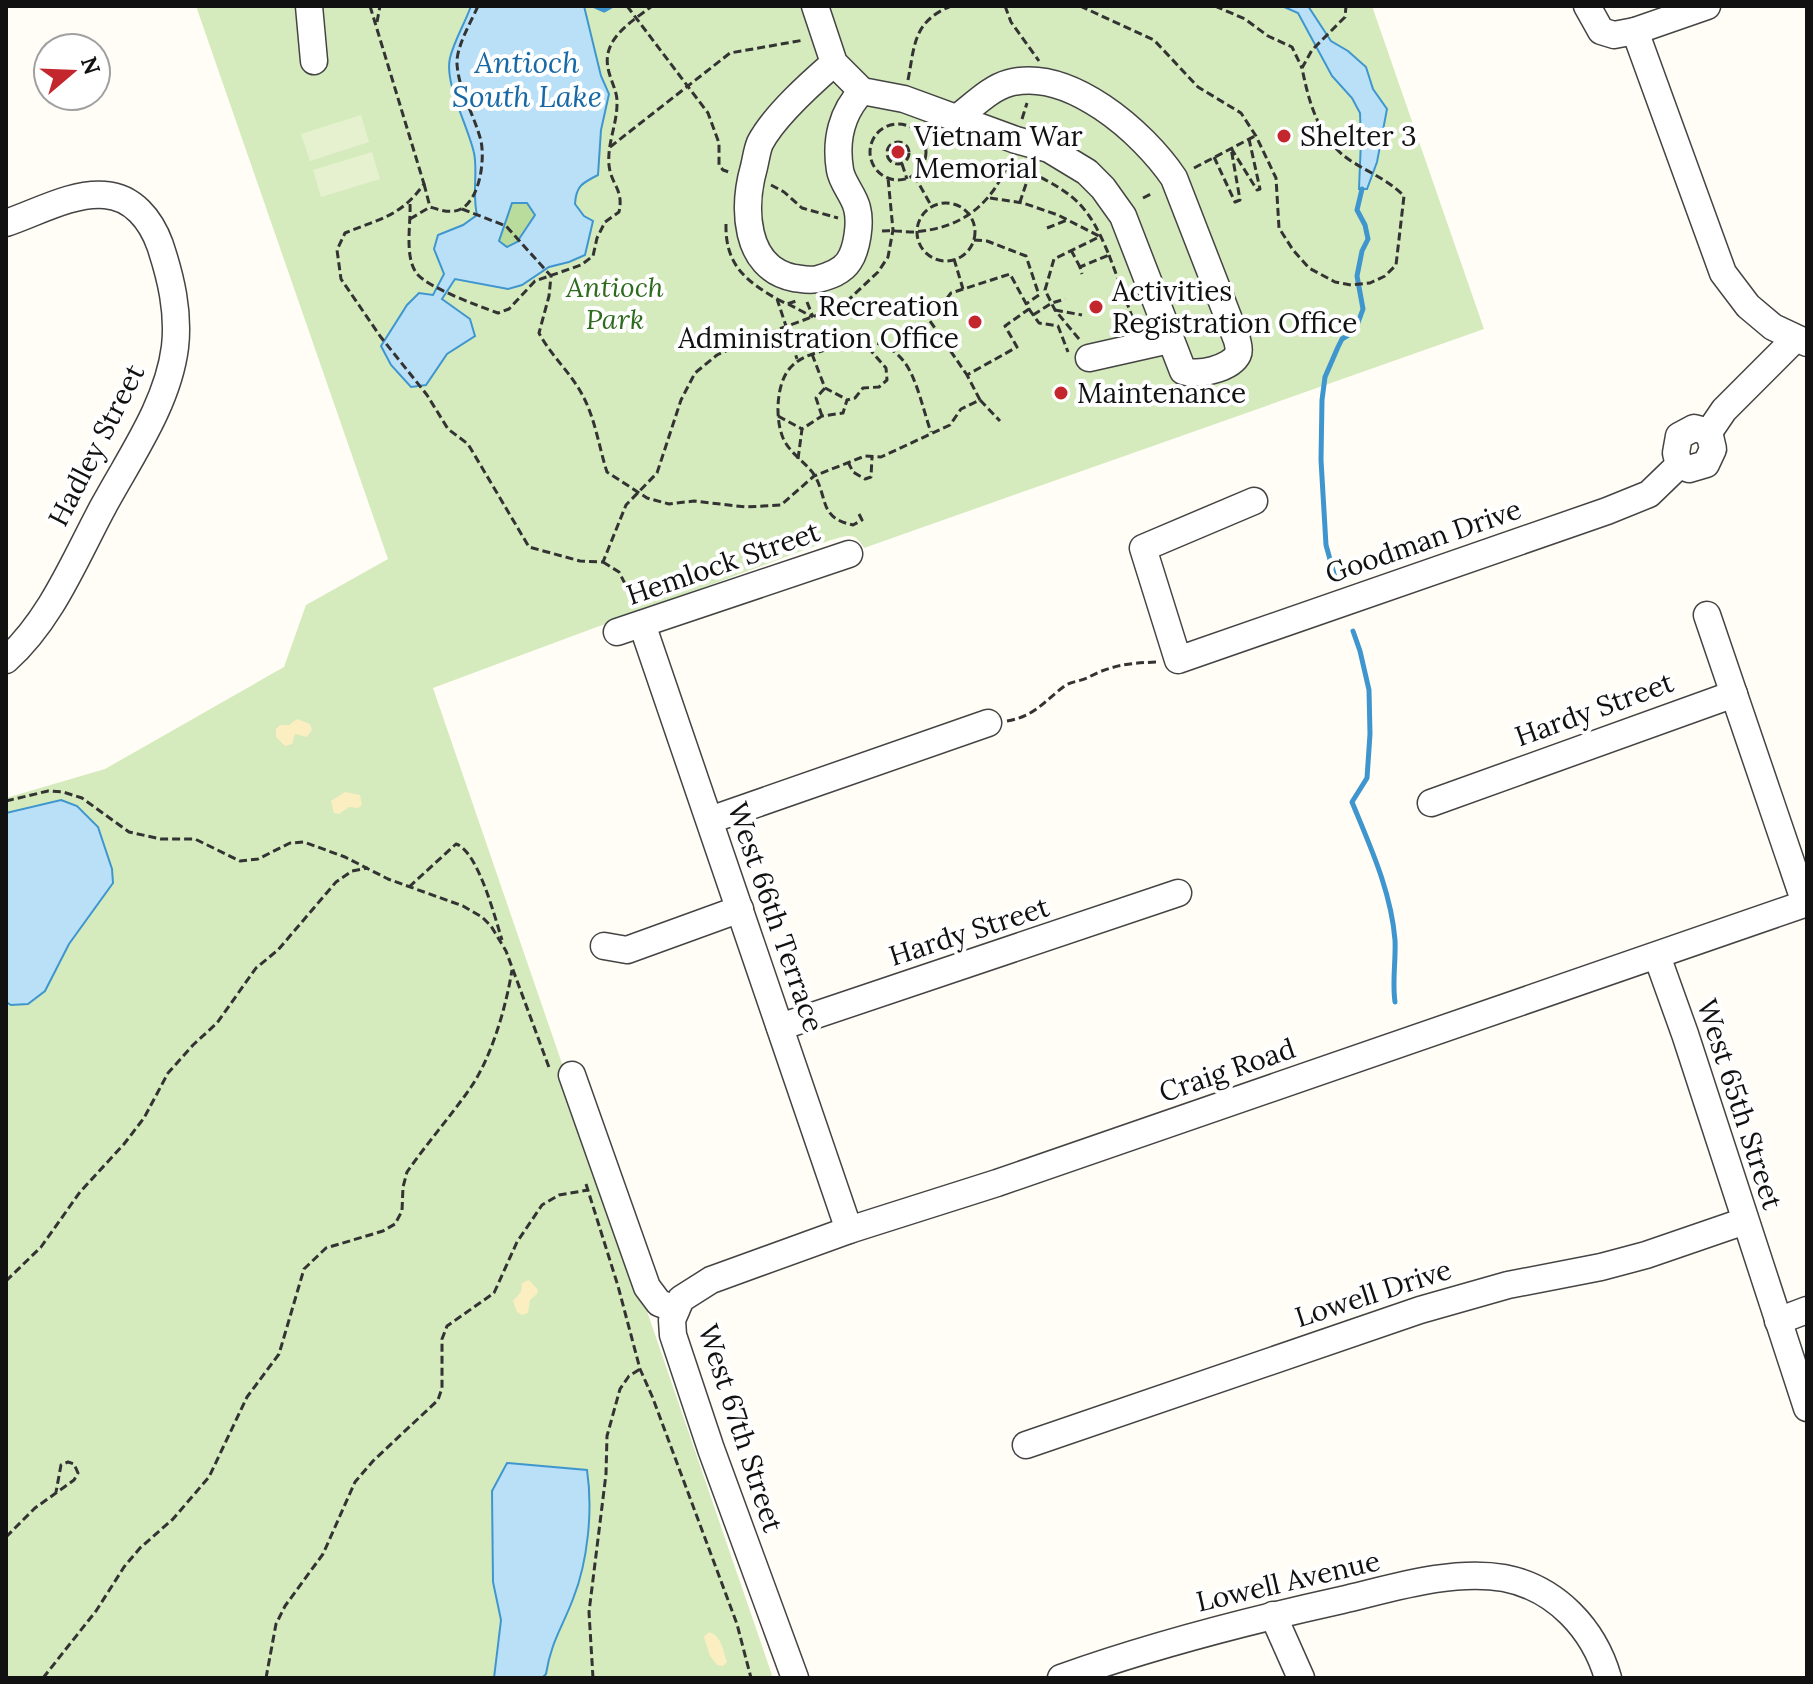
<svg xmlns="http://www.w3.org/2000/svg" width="1813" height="1684" font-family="Lora,serif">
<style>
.green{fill:#d5ebbd}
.forest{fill:#b9dc9c}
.sand{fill:#fbeec1}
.pitch{fill:#e6f2cf}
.water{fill:#b9e0f7;stroke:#3f96cf;stroke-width:2;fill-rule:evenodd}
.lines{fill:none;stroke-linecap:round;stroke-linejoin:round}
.stream{stroke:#3f96cf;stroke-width:5}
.minor-casing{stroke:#444;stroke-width:29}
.path{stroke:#333;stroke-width:3;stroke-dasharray:8 4;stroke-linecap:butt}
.minor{stroke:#fff;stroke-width:26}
.poi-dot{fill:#c4262e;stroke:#fff;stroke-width:3}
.labels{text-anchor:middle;stroke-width:8;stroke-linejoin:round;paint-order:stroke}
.poi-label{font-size:28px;fill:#111;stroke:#fff;text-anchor:start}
.park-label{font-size:28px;font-style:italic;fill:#2f6b1f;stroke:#fff}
.street-label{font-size:28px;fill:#111;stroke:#fff}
.water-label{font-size:30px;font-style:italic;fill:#1768a6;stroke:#fff}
</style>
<rect width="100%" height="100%" fill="#fffdf5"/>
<path class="green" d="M196 6H1372L1484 329 864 548C854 531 848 536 831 540L433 688 773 1678H6V798L105 769 284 667 306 605 388 559Z"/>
<path class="forest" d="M512 203H527L535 215 517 242 507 247 499 241Z"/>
<g class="sand">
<path d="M297 719 310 724 312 730 307 737 295 734 292 744 285 746 276 737V729L280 725H289Z"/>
<path d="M345 792 360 795 362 805 358 808 349 807 339 814 334 813 331 801Z"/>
<path d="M529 1280 538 1290 537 1294 530 1300 528 1313 522 1315 517 1312 513 1301 521 1292 522 1283Z"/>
<path d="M709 1632C722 1636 723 1651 727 1662L723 1666 717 1665 710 1656 704 1637Z"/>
</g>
<g class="pitch">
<path d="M361 115 369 142 310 161 301 134Z"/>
<path d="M372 152 380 179 321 197 313 170Z"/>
</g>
<g class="water">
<path d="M471 6H584L601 76 609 94 601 130 598 175C582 183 576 186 575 204L584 216 593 221 585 255 569 262 549 267 522 285 508 289 455 279 442 299 470 319 475 336 447 354 426 385 411 387 391 365 381 346 407 305 419 293 433 295 444 274 434 249 438 235 463 225 477 215C472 193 478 171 474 153 468 126 444 83 450 58 454 41 465 23 471 6ZM512 203H527L535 215 517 242 507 247 499 241Z"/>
<path d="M1282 6H1308L1331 41 1348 51 1366 67 1373 89 1387 109 1377 162 1367 189H1359L1361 140 1360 113 1352 98 1332 76 1298 13Z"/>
<path d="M61 800 77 806 98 827 112 869 113 883 69 944 45 991 28 1004 11 1005 6 1002V813Z"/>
<path d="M507 1463 587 1470C593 1510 588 1561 573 1599 562 1628 551 1642 546 1674L542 1678H494L501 1620 493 1582 492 1491Z"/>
</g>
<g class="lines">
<g class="stream">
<path d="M595 6 604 10 611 6"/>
<path d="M1336 581 1326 545 1321 460 1322 400 1325 377 1338 347 1342 339 1355 331 1363 309 1357 276 1362 251 1368 239 1365 225 1357 210 1362 189"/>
<path d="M1353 631 1360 651 1369 690 1370 734 1367 778 1352 802C1370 846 1391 891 1395 940 1396 961 1392 981 1395 1002"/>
</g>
<defs>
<g id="minor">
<path d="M309 6 314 61"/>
<path d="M815 6 834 63 862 91 904 99 1016 140 1049 149 1087 172 1103 188 1123 216 1183 371C1197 376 1231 369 1238 354 1240 350 1238 345 1237 340L1174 178C1143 132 1069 67 1009 83 990 88 972 107 957 118"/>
<path d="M1587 6 1601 31 1614 35 1635 31 1723 273 1748 306 1773 327 1807 343"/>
<path d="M1635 31 1707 6"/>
<path d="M834 63C811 83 774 116 760 143 757 150 756 159 754 167 743 206 743 268 794 278 802 279 810 281 818 279 829 276 842 272 849 261 857 249 861 223 857 208 854 195 842 183 840 170 835 140 842 112 862 91"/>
<path d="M6 223C36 213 73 192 105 195 133 197 151 220 160 245 171 278 179 312 175 347 168 404 130 457 103 507 75 559 51 620 6 660"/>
<path d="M1089 358 1169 340"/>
<path d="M1709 432 1724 410 1795 339"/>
<path d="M1679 465 1689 469 1706 464 1713 449 1709 432"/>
<path d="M1679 465 1676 453 1679 436 1694 428 1709 432"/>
<path d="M1254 501 1143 548 1178 660 1607 511 1649 494 1679 465"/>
<path d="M1707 615 1805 903"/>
<path d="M642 624 849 1230"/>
<path d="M617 632 849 554"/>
<path d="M1431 803 1734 694"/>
<path d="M710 820 988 723"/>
<path d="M604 946 627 950 740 909"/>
<path d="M1657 956 1685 1034 1807 1408"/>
<path d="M780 1027 1178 893"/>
<path d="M572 1075 647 1287 659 1303 676 1309"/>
<path d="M1778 1321 1807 1310"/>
<path d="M1026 1445 1420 1310 1508 1285 1601 1267 1646 1255 1745 1221"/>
<path d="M1273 1615 1301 1678"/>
<path d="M795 1678 711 1449 673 1335 672 1320 681 1299 711 1280 849 1230 997 1183 1807 903"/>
<path d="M1061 1678C1153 1645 1247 1621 1342 1600 1393 1588 1452 1569 1504 1578 1556 1588 1594 1629 1608 1678"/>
</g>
</defs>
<use href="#minor" class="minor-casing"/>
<g class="path">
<path d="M370 6 424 184C400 217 381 218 345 233L337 250 341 279 380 336 427 395 448 429 468 444 529 547 580 561 603 562 626 505 657 473 681 400 695 373 717 355 752 339 842 306 878 272 888 257 893 230 888 178"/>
<path d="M627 6 708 113 719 143V165L723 170 732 173"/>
<path d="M1005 6 1011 22 1039 61"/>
<path d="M1080 6 1154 40 1198 87 1241 113 1256 136 1276 178 1279 228 1293 250 1309 268 1335 282 1351 285 1370 283 1385 276 1396 265 1404 196C1388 180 1370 173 1351 161 1319 140 1309 103 1302 68L1312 50 1345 17 1346 6"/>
<path d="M1215 6 1245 19 1268 36 1292 47 1302 68"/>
<path d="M377 22 380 6"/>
<path d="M908 80C915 44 913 22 951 6"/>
<path d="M1022 119 1027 103"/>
<circle cx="898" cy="152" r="28"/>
<circle cx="898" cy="153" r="11"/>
<path d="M610 147 730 53 804 40"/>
<path d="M1214 157 1235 202 1240 200 1231 148 1257 190 1260 189 1249 139"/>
<path d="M902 164 907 179"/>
<path d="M1008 164 1030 172 1020 202"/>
<path d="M1194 168 1255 136"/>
<path d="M1030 172C1077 195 1089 207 1109 255L1080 267 1082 274"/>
<path d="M914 175 932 207"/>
<path d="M424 184 430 207"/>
<path d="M771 185 784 192 802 208 838 218"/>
<path d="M990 198 1023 203 1058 215 1099 236"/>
<path d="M1143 198 1151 194"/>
<circle cx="946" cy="232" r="29"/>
<path d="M410 204C411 224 404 257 417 274 429 288 479 306 498 313L509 309 535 281 581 265 593 256 597 238 605 222 619 212C624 189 611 185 609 165 607 144 617 124 617 104 618 92 610 80 608 68 602 38 633 21 652 6"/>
<path d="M462 209 506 226 551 276 549 296 539 333C550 354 567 369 579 389 595 415 598 444 607 472L647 498 669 504 694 501 746 507 781 505 814 476 865 456 881 457 950 425 961 409 980 400 967 375 1017 347 1005 326 1029 309 1010 274 951 293 930 321 967 375"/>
<path d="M410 219 430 207C440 210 451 214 461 209 480 199 485 160 481 141 474 114 459 92 457 64 456 47 471 22 478 6"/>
<path d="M726 224C725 265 746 281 777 299L797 359"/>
<path d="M1047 228 1067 220"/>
<path d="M882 231C893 230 903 232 914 232 963 228 991 205 1010 160"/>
<path d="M974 240 987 241 1026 256 1039 295 1026 304"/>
<path d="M1071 250 1080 267"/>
<path d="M1109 255 1136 327"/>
<path d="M954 259 963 289"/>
<path d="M777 299 787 304 796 301"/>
<path d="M807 302 813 317"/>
<path d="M788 304 813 317"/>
<path d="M1029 309 1039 323 1058 326 1068 352"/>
<path d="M1055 310 1082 315"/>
<path d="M1033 315 1052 303 1065 299"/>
<path d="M1079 339 1055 310 1045 290 1054 259 1101 236"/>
<path d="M812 354 825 388 846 399"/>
<path d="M980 400 1000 421"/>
<path d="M778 416 802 429"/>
<path d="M822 416 816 398 825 388"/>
<path d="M798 459 802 429 822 416 843 413 847 400 855 398 863 388 879 387 887 380 886 368 872 352V342"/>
<path d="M848 462 853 472 865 479 871 477 872 457"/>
<path d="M859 514 862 520 853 525C819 518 828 499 815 476 806 462 790 454 783 438 775 419 776 384 790 368 799 358 809 355 822 351 852 340 883 333 905 363 917 379 924 413 931 432"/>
<path d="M603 562 619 572 636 605"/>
<path d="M1007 721C1036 716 1045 700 1066 685 1073 681 1082 681 1089 677 1111 665 1131 663 1156 662"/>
<path d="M6 801 48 791 63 792 82 798 129 832 161 839H195L240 861 258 859 290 843 304 842 345 857 388 879 463 906 482 917 491 926 506 951 550 1070"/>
<path d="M409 887 456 844C478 851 495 918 502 940"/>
<path d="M586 1184 618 1286 640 1369 652 1396 737 1624 751 1678"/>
<path d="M6 1281 41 1247 80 1192 124 1144 144 1118 168 1073 193 1045 217 1023 256 968 278 950 336 882 352 871 368 868"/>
<path d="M6 1537 35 1508 74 1480 78 1473 74 1464 68 1462 61 1465 56 1492"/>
<path d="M43 1678 96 1611 124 1567 140 1548 173 1519 209 1477 247 1397 279 1354 304 1269 326 1248 383 1231 395 1224 402 1211 403 1187 407 1172C427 1143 451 1116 471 1087 492 1056 506 1007 512 970"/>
<path d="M266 1678 276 1624 285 1606 323 1554 355 1482 373 1461 438 1400 442 1388V1339L447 1326 494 1293 517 1242 542 1205 559 1195 588 1190"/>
<path d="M593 1678 589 1612 606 1474 607 1436 620 1389 629 1376 640 1369"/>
</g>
<use href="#minor" class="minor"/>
</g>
<g class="poi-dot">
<circle cx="1284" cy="136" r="8"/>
<circle cx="898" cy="152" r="8"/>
<circle cx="1096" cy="307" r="8"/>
<circle cx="975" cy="322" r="8"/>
<circle cx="1061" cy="393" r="8"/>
</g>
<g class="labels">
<g class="poi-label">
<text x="914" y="146">Vietnam War<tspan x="914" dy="32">Memorial</tspan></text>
<text x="1300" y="146">Shelter 3</text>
<text x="1112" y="301">Activities<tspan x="1112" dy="32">Registration Office</tspan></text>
<text x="959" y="316" text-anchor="end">Recreation<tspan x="959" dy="32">Administration Office</tspan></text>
<text x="1077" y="403">Maintenance</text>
</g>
<g class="park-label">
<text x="615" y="297">Antioch<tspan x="615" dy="32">Park</tspan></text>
</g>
<g class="street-label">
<text transform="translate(96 445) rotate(-63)" y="10">Hadley Street</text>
<text transform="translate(1423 541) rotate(-19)" y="10">Goodman Drive</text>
<text transform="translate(723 563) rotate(-19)" y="10">Hemlock Street</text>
<text transform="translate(1594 709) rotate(-20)" y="10">Hardy Street</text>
<text transform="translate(776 917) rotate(71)" y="10">West 66th Terrace</text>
<text transform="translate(969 931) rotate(-18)" y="10">Hardy Street</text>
<text transform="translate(1227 1070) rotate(-19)" y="10">Craig Road</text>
<text transform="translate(1740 1104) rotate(72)" y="10">West 65th Street</text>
<text transform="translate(1373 1293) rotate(-18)" y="10">Lowell Drive</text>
<text transform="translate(741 1428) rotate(72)" y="10">West 67th Street</text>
<text transform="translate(1288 1581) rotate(-13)" y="10">Lowell Avenue</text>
</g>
<g class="water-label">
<text x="527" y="73">Antioch<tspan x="527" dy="34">South Lake</tspan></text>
</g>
</g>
<rect width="1813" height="1684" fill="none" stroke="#111111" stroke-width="16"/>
<g transform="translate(72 72) rotate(71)"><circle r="38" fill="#ffffff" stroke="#a0a0a0" stroke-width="2"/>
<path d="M0-6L14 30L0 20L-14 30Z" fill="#c4262e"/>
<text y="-12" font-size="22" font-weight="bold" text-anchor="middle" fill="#111111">N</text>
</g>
</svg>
